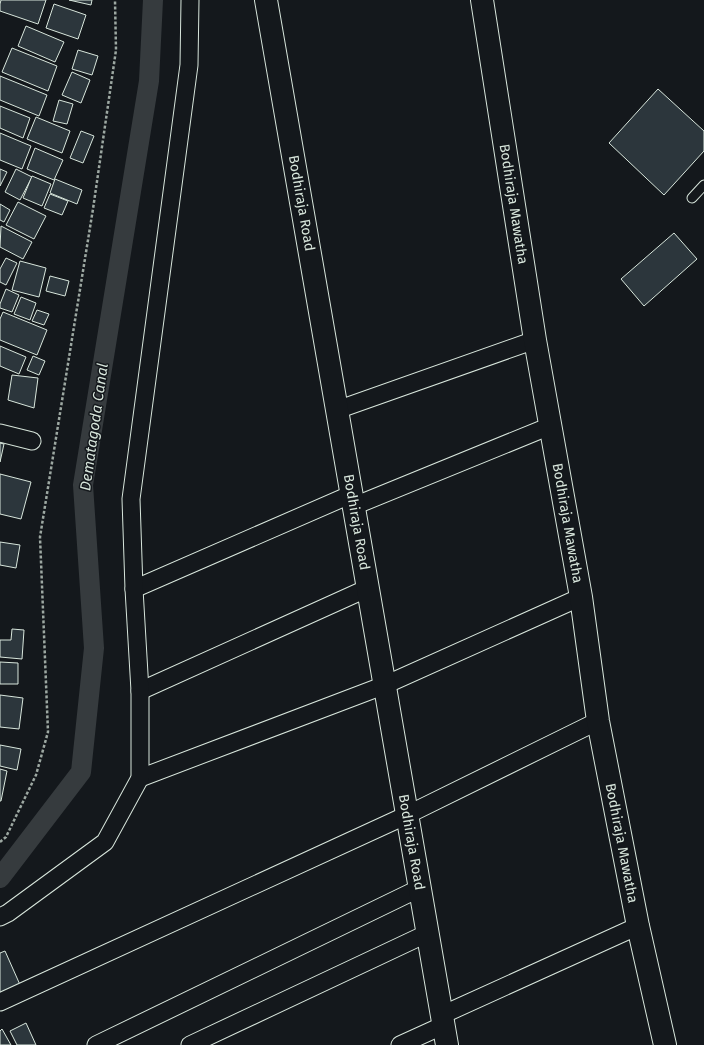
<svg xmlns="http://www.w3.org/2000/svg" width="704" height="1045" font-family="'Fira Sans',sans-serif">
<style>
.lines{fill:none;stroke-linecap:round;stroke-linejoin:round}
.canal{stroke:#363b3e;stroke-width:20}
.building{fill:#2c363c;stroke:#d8e6dc}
.lane-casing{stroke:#d8e6dc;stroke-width:11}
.street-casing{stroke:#d8e6dc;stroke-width:19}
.secondary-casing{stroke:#d8e6dc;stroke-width:24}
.path{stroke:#9da8a2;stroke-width:2.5;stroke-dasharray:3 2;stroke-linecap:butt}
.lane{stroke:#14181c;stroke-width:9}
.street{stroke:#14181c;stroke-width:17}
.secondary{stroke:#14181c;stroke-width:22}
.labels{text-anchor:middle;stroke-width:3;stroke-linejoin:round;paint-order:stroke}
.street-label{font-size:14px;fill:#d8e6dc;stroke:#14181c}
.water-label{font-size:15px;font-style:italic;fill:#d8e6dc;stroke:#14181c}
</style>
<rect width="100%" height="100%" fill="#14181c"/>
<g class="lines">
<path class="canal" d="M0 878 81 772 94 648 83 485 149 81 153 0"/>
</g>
<g class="building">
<path d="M1 0H46L38 24 0 11V4Z"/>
<path d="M69 0H92L91 5Z"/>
<path d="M54 4 86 15 78 39 46 28Z"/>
<path d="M26 26 64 42 55 62 18 46Z"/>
<path d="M12 48 57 66 48 91 2 72Z"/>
<path d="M78 50 98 56 92 75 72 69Z"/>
<path d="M72 72 90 80 81 103 62 95Z"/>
<path d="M0 76 47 95 39 116 0 100Z"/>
<path d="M658 89 704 131V151L664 195 609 143Z"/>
<path d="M59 100 73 104 67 124 53 121Z"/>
<path d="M0 106 30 118 23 138 0 128Z"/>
<path d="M36 117 70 131 62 153 27 139Z"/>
<path d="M81 131 94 136 83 163 70 158Z"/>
<path d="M0 133 31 146 22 169 0 160Z"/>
<path d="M35 148 63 160 54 180 27 169Z"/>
<path d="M0 169 7 172 0 186Z"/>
<path d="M16 169 32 177 20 200 5 192Z"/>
<path d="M32 176 51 184 42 206 23 198Z"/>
<path d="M55 179 82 190 77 204 50 193Z"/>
<path d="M50 194 68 201 62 215 44 208Z"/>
<path d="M18 202 46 216 34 239 6 225Z"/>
<path d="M0 204 10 210 4 222 0 220Z"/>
<path d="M1 226 32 242 23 259 0 247Z"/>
<path d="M674 233 697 259 644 306 621 279Z"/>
<path d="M6 258 17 263 6 285 0 282V269Z"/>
<path d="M20 261 46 268 39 297 12 290Z"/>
<path d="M50 276 69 281 65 296 46 291Z"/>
<path d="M6 289 19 295 12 312 0 308V304Z"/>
<path d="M21 297 36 303 30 320 14 314Z"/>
<path d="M37 310 49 314 44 325 32 321Z"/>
<path d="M3 312 47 330 37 355 0 340V319Z"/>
<path d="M0 346 26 357 19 374 0 366Z"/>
<path d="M33 356 45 361 39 375 27 370Z"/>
<path d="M12 375 38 378 34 408 8 400Z"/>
<path d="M0 443 4 444 0 462Z"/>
<path d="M0 474 31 482 21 519 0 514Z"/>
<path d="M0 542 20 545 16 568 0 565Z"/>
<path d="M12 629 24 630 22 659 0 657V640H11Z"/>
<path d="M0 662 18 663V684H0Z"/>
<path d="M0 695 23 698 19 729 0 727Z"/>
<path d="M0 745 21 749 17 770 0 766Z"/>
<path d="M0 769 7 771 1 801H0Z"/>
<path d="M5 951 21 987 0 997V953Z"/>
<path d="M26 1023 36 1045H17L10 1031Z"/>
<path d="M2 1029 11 1045H0V1031Z"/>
</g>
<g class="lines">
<defs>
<path id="lane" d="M692 198 704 185"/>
<g id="street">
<path d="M337 410 535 340"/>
<path d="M0 433 32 441"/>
<path d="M354 506 550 426"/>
<path d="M134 589 352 494"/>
<path d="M140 691 368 588"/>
<path d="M140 778 385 685 581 597"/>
<path d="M0 917 8 913 105 842 140 778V691L134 589 131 499 189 65 190 0"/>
<path d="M0 1002 407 815 598 721"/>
<path d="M442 1015 638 926"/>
<path d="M96 1045 420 888"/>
<path d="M190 1045 428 933"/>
<path d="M400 1045 444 1025"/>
</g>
<g id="secondary">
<path d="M266 0 447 1045"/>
<path d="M482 0 535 340 581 597 598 721 638 926 665 1045"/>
</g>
</defs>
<use href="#lane" class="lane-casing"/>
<use href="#street" class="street-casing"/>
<use href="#secondary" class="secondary-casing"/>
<path class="path" d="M0 842 6 837 36 775 48 732 40 537 93 209 116 50 115 0"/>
<use href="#lane" class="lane"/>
<use href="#street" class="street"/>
<use href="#secondary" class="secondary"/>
</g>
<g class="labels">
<g class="street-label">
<text transform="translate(302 203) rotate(80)" y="5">Bodhiraja Road</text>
<text transform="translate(514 204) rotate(81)" y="5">Bodhiraja Mawatha</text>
<text transform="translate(357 522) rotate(80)" y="5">Bodhiraja Road</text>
<text transform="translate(568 523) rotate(80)" y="5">Bodhiraja Mawatha</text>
<text transform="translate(412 842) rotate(80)" y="5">Bodhiraja Road</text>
<text transform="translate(622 843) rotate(79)" y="5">Bodhiraja Mawatha</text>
</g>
<g class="water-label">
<text transform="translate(94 427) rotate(-82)" y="5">Dematagoda Canal</text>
</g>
</g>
</svg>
